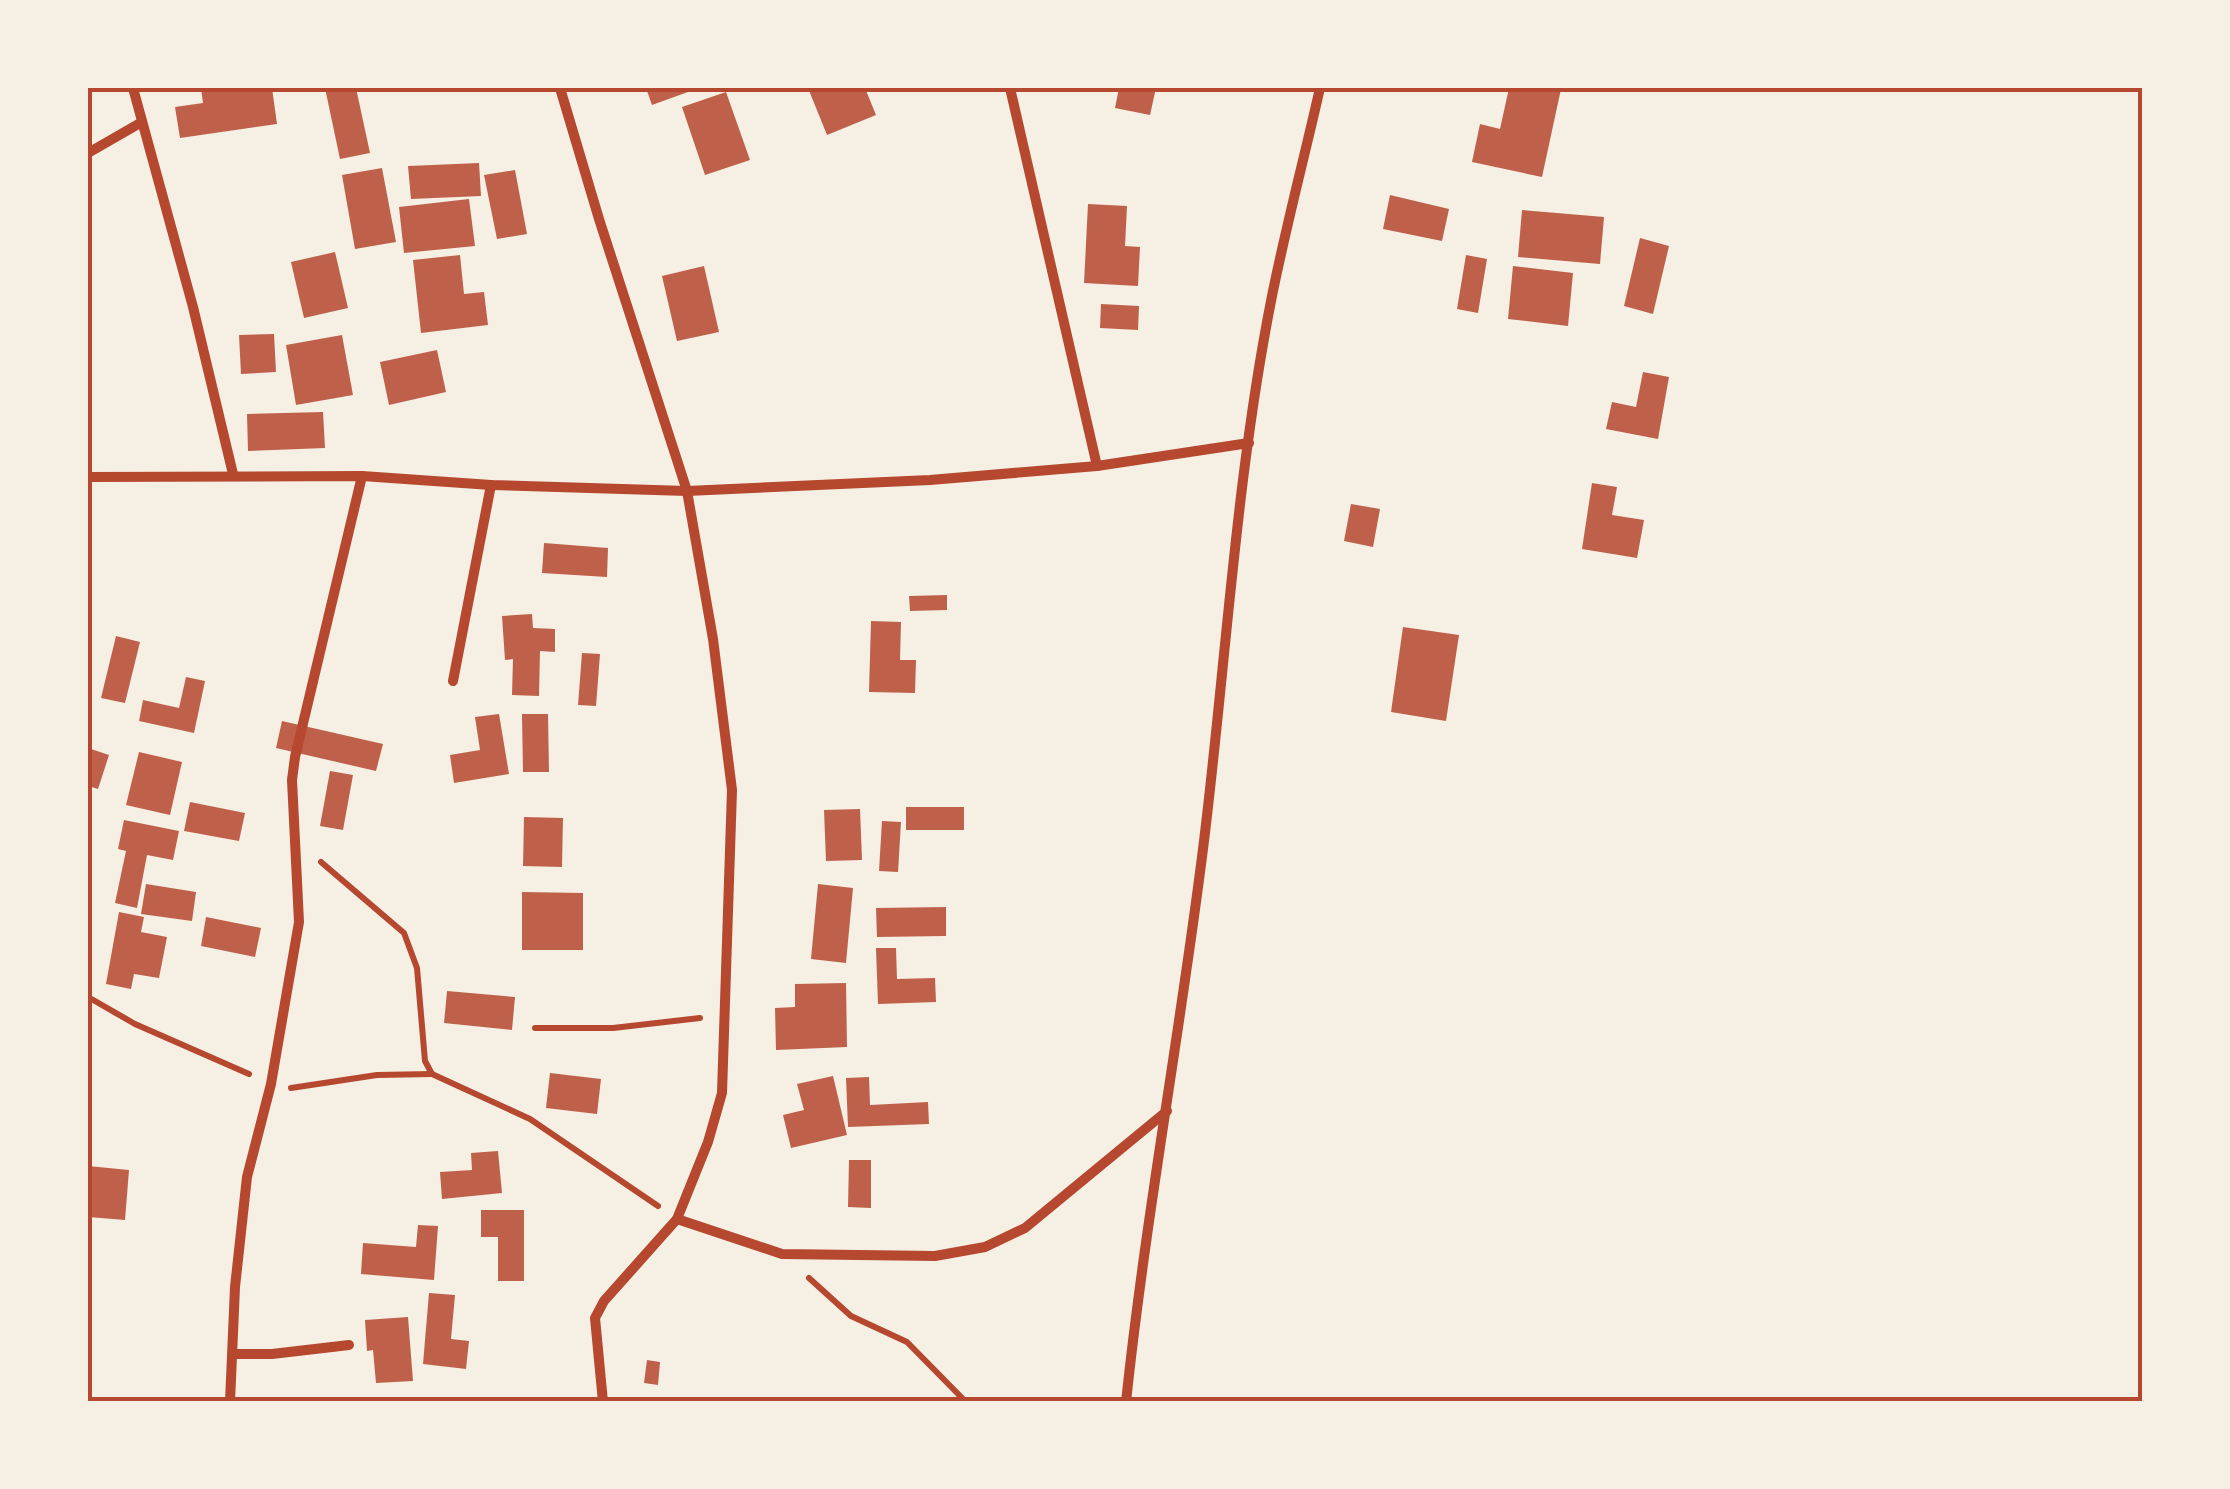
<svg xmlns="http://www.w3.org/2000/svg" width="2230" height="1489" font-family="'IBM Plex Sans',sans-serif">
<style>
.building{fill:#bf614a}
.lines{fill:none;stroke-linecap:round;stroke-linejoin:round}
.path{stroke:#b5482f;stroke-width:6}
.minor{stroke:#b5482f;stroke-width:10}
.neatline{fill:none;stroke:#b5482f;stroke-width:4}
</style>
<rect width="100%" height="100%" fill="#f6efe4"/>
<g class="building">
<path d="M201 88H272L277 124 180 138 175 107 203 103Z"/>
<path d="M325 88H356L370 153 340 159Z"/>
<path d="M646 88H699L652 105Z"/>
<path d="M808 88H865L876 115 827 135Z"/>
<path d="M1119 88H1156L1150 115 1115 108Z"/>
<path d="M1509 88 1561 89 1542 177 1472 162 1480 124 1500 129Z"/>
<path d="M726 92 750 160 705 175 682 107Z"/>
<path d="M479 163 481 196 411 199 408 166Z"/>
<path d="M382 168 396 242 355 249 342 175Z"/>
<path d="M515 170 527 234 497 239 484 175Z"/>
<path d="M1390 195 1449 209 1442 241 1383 229Z"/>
<path d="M469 199 475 246 404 253 399 207Z"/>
<path d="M1088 204 1127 206 1125 246 1140 247 1138 286 1084 283Z"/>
<path d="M1522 210 1604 217 1600 264 1518 257Z"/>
<path d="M1640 238 1669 246 1653 314 1624 306Z"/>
<path d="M335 252 348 308 304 318 291 262Z"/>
<path d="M460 255 464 294 484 292 488 325 421 333 413 260Z"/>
<path d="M1466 255 1487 259 1478 313 1457 309Z"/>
<path d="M704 266 719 332 677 341 662 276Z"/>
<path d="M1513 266 1573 273 1568 326 1508 319Z"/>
<path d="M1101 304 1139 306 1138 330 1100 328Z"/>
<path d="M274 334 276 372 241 374 239 335Z"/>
<path d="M342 335 353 395 296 405 286 345Z"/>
<path d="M437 350 446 392 389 405 380 362Z"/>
<path d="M1643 372 1669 377 1658 439 1606 429 1612 402 1636 407Z"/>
<path d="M323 412 325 448 248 451 247 414Z"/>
<path d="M1592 483 1617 487 1612 515 1644 520 1637 558 1582 549Z"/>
<path d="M1351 504 1380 509 1373 547 1344 541Z"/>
<path d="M544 543 608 548 607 577 542 573Z"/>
<path d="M947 595V610L910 611 909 596Z"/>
<path d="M532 614 533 628 555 629V652L540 651 539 696 512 695 513 659 505 660 502 616Z"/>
<path d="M871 621 901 622 900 660H916L915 693 869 692Z"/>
<path d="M1403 627 1459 635 1446 721 1391 712Z"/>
<path d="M116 636 140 642 125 703 101 698Z"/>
<path d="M582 653 600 654 596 706 578 705Z"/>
<path d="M186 677 205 681 194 733 139 721 143 700 179 708Z"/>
<path d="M499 714 509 774 454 783 450 755 480 750 475 717Z"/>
<path d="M522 714H548L549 772H523Z"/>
<path d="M282 721 383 744 376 771 276 748Z"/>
<path d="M88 748 109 755 98 789 88 786Z"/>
<path d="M139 752 182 762 170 815 126 805Z"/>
<path d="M330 771 353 775 343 830 320 826Z"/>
<path d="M190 802 245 813 239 841 184 831Z"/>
<rect x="906" y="807" width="58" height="23"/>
<path d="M860 809 862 860 826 861 824 810Z"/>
<path d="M524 817 563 818 562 867 523 866Z"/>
<path d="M124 820 179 831 173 860 147 855 137 908 115 903 126 851 118 849Z"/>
<path d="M882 821 901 822 898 872 879 871Z"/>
<path d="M146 884 196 892 192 921 141 914Z"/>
<path d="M818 884 853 888 846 963 811 959Z"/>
<path d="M522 892 583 893V950H522Z"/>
<path d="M946 907V936L877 937 876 908Z"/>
<path d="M119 912 144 917 141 932 167 937 159 978 134 974 131 989 106 984Z"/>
<path d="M206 917 261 928 255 957 201 946Z"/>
<path d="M876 948H896L897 979 935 978 936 1002 878 1004Z"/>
<path d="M846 983 847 1047 776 1050 775 1008 795 1007V984Z"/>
<path d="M447 991 515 997 512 1030 444 1023Z"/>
<path d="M550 1073 601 1079 597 1114 546 1108Z"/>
<path d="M833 1076 847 1135 791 1148 783 1115 804 1110 797 1084Z"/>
<path d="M869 1077 870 1105 928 1102 929 1124 848 1127 846 1078Z"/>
<path d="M498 1151 502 1193 442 1199 440 1172 472 1170 471 1153Z"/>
<path d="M849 1160H871V1208L848 1207Z"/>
<path d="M88 1166 129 1170 125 1220 88 1217Z"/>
<path d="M481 1210H524V1281H498V1237H481Z"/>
<path d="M418 1225 438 1226 434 1280 361 1274 363 1243 416 1247Z"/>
<path d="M429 1293 455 1295 451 1339 469 1341 466 1369 423 1364Z"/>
<path d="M408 1317 413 1381 376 1383 373 1350 367 1351 365 1320Z"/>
<path d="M647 1360 660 1362 658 1385 644 1383Z"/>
</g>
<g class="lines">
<g class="path">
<path d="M321 862 404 933 417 968 425 1061 432 1074 530 1119 658 1206"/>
<path d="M88 997 135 1024 249 1074"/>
<path d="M535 1028H613L700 1018"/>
<path d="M291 1088 377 1075 432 1074"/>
<path d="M809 1278 851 1316 907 1342 966 1402"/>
</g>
<g class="minor">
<path d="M133 88 193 307 233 474"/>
<path d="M560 88 599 219 687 491 713 639 732 790 722 1093 708 1142 677 1219 604 1301 595 1318 603 1402"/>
<path d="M1010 88 1097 466"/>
<path d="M88 153 142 122"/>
<path d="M88 477 362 476 491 485 687 491 930 480 1097 466 1249 443"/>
<path d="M453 681 491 485"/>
<path d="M677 1219 782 1254 935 1256 985 1247 1025 1228 1167 1111"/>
<path d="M234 1354H272L349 1345"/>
<path d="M230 1402 235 1287 247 1177 271 1084 299 922 292 780 295 757 362 476"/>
<path d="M1126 1402C1146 1214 1181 1028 1204 841 1226 661 1236 479 1271 301 1285 230 1304 159 1320 88"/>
</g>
</g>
<rect width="2230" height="1489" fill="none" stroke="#f6efe4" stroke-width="180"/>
<rect x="90" y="90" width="2050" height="1309" class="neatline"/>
</svg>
